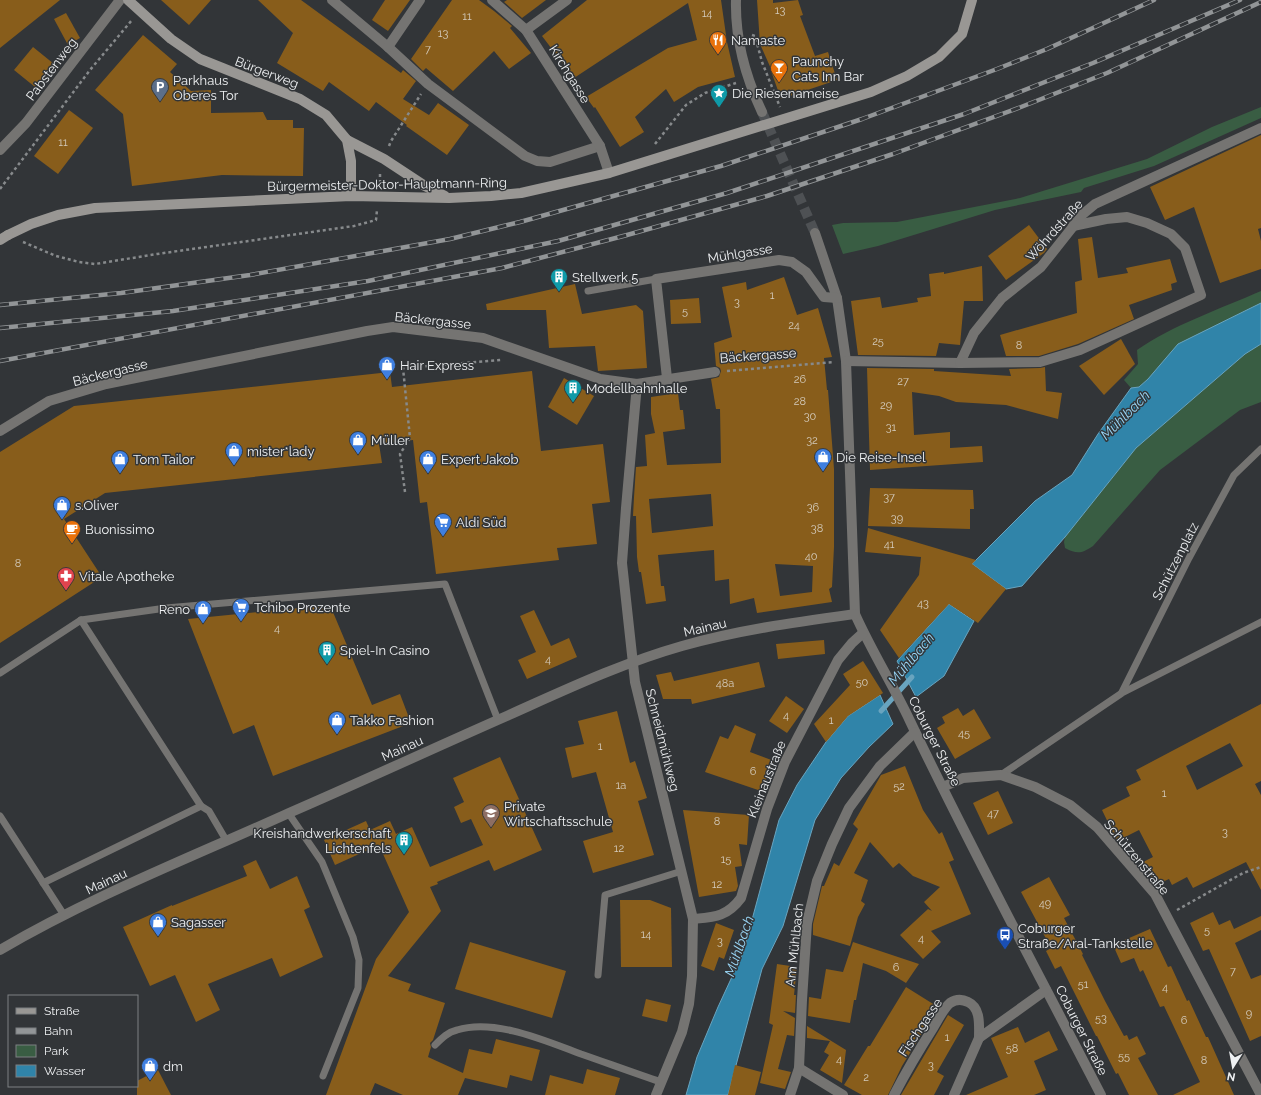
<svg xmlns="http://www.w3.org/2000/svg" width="1261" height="1095" font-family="Raleway,sans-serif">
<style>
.green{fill:#395d43}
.water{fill:#3084a9;stroke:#69a4bf}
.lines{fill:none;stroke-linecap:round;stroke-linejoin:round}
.stream{stroke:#69a4bf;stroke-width:5}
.building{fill:#885d1b;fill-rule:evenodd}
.street-tunnel{stroke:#4e5154;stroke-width:10;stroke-dasharray:10 5;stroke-linecap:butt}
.path{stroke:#878a8c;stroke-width:2.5;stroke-dasharray:3 3;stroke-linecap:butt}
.lane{stroke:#757472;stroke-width:7}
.street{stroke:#757472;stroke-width:10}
.secondary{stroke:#999794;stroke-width:10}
.rail-casing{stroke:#929597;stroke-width:4.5}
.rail{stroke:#323538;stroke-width:3;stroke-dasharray:9;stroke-linecap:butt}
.secondary-bridge{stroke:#999794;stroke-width:10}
.labels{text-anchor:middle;stroke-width:3;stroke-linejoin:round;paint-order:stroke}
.number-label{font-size:11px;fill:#d4cbbc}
.poi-label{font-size:13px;fill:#eef0f2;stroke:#323538;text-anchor:start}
.street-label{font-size:13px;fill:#eef0f2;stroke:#323538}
.water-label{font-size:14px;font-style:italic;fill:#99d6f6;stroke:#323538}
</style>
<rect width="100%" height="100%" fill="#323538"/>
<g class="green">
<path d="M1261 107V118L1154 166 1084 188 1081 192 995 210 878 246 843 254 832 225 843 223 897 222 1020 198 1147 159 1212 127Z"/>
<path d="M1261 291V303L1170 354 1148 379 1139 387 1131 388 1124 380 1138 364 1137 350C1173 325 1220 309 1261 291Z"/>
<path d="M1261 344V402L1240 410 1160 470 1093 546C1082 553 1078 555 1065 548L1064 542 1065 537 1136 448 1245 354Z"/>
</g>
<g class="water">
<path d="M1261 303V344L1245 354 1136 448 1065 537 1022 586 1006 589 972 564 1035 501 1072 475 1098 434 1131 388 1139 387 1148 379 1178 344Z"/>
<path d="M949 604 974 621 944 676 916 697 897 661Z"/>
<path d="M880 695 893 724 869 747 841 778 815 820 783 926 762 969 728 1095H686L697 1057 718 1007 743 953 779 820 797 785 826 742 848 716Z"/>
</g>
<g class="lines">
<path class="stream" d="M881 711 912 677"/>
</g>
<g class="building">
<path d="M0 0H60L0 48Z"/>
<path d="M161 0H211L189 25Z"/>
<path d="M258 0H301L401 73 403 70 416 81 403 99 429 115 438 103 469 125 447 155 406 126 407 125 376 102 369 111 329 82 323 91 277 63 293 33Z"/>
<path d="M385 0H410L388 31 372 20Z"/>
<path d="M452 0H479L494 11 512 26 510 28 531 53 509 69 494 51 453 91 426 68 423 71 411 59Z"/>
<path d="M507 0H546L522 18 504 2Z"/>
<path d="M587 0H721L727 42 735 77 698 87 674 102 666 89 635 117 644 132 620 147 595 107 594 108 586 97 668 48 697 40 688 3 574 78 542 36Z"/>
<path d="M757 0H773V3L798 0 803 15 800 16 815 56 828 52 837 80 781 99 771 71H772L760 44Z"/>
<path d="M66 13 80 38 68 45 54 19Z"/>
<path d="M143 35 177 64 170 72 191 91 211 90V113L263 112 267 120H293V128H304L303 176 222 175 132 186 123 114 95 90Z"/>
<path d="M33 47 54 64 35 87 14 70Z"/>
<path d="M69 110 93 128 58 174 34 156Z"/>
<path d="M1261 135V228L1258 229 1261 241V269L1220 283 1194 207 1165 220 1150 187Z"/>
<path d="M1029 225 1047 249 1044 253 1006 280 988 256Z"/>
<path d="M1092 237 1098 278 1128 273 1126 268 1170 259 1177 282 1171 284 1172 290 1129 305 1134 319 1078 344 1039 356H1006L1000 335 1077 313 1075 282 1082 280 1078 239Z"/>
<path d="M982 266 983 301H964L960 345 939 343 936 356 858 355 851 301 880 297 882 308 918 302 917 298 931 296 929 274 944 272V274Z"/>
<path d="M784 277 797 315 818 308 832 357 824 358 827 390H828L834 469V547L832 587 829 589 832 602 757 613 754 598 730 604 729 579 715 581 714 550 658 555 661 586H664L666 601 646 604 641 572H639L637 557 636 516H633L634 497 636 467 647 466 645 435 655 433 651 414V397L678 393 680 410H683L685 429 663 432 667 465 721 463 720 409H716L711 379 719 377 721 371 720 368 716 366 714 343 732 337 722 287 746 282 747 290ZM711 494 713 526 652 533 649 499ZM775 564 813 566 812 592 780 596Z"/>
<path d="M575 284 582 314 636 305 643 311 647 368 598 371 595 346 549 348 546 310H487L486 304Z"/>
<path d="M699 298 701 323 671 324 670 300Z"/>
<path d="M1121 339 1135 364 1104 395 1079 366Z"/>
<path d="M1045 367 1046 391 1062 393 1058 419 1006 405 956 402 939 396 912 392 914 435 950 432V448L982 446 983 462 870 470 867 368 934 369V371L1011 376 1009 369 1040 368Z"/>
<path d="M532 371 541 451 603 444 610 502 592 504 597 544 557 548 559 560 436 574 427 502 420 503 413 440 379 444 382 463 105 493 64 519 102 577 0 643V452L74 406 390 372 392 387Z"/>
<path d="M564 378 594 396 577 425 548 407Z"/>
<path d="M870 488 973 490 974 509H970V529L868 526Z"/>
<path d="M868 528 976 560 972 564 1006 589 978 623 949 604 899 658 880 630 919 575 921 557 865 552Z"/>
<path d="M330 605 372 705 400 694 411 723 273 776 254 725 233 734 188 619Z"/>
<path d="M534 610 551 646 569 638 577 657 527 679 518 660 536 652 520 616Z"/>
<path d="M824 640 825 654 778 659 776 644Z"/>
<path d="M863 661 883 693 848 716 826 742 814 724 850 685 843 674Z"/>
<path d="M759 662 765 687 692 704 691 699H663L656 675 671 672 674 681Z"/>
<path d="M786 696 804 709 787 733 769 721Z"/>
<path d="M1261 704V781L1255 784 1261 795V890L1246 862 1193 888 1187 877 1172 885 1169 879 1156 885 1143 862 1153 857 1139 830 1117 841 1102 810 1130 796 1126 787 1141 780 1136 770ZM1230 743 1243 766 1197 790 1186 766Z"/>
<path d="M958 708 963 716 974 709 991 738 955 759 937 728 945 723 942 717Z"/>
<path d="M617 711 630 763 635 761 647 798 638 801 654 855 593 873 583 841 613 832 596 772 572 778 565 748 584 744 578 721Z"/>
<path d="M735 725 756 734 750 752 774 761 761 791 705 772 720 736 728 739Z"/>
<path d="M500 757 542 850 494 871 489 860 437 882 438 884 430 887 441 911 388 976 411 984 408 991 445 1003 433 1040 430 1043 431 1047 428 1057 463 1073 469 1049 492 1054 496 1039 540 1050 532 1081 510 1075 507 1088 465 1078 458 1095H403L375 1083 370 1095H326L376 959 409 912 379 845 335 865 324 840 366 821 370 830 390 821 396 834 412 827 430 867 483 845 471 819 461 823 454 807 464 802 453 778Z"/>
<path d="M905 766 923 810 939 834 942 832 954 860 949 862 971 914 931 931 941 942 923 959 900 935 928 909 932 911 924 902 940 887 913 876 899 863 893 868 870 842 854 873 868 880 861 901 865 904 858 917 850 946 813 935V924L822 886H824L834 863 839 866 858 829 853 824 881 775Z"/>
<path d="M998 791 1013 823 988 835 973 803Z"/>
<path d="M683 810 749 815 747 845 739 844 742 866 735 867 738 886 736 891 699 897Z"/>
<path d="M256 860 270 889 297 876 310 907 304 910 323 957 280 977 272 958 208 984 220 1010 196 1022 175 975 150 986 123 927 172 905V906L247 876 243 866Z"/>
<path d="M1049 877 1070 915 1064 918 1083 954 1082 955 1105 1001 1124 1036 1127 1035 1129 1040 1137 1036 1146 1054 1138 1058 1158 1095H1129L1118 1073 1116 1074 1097 1036H1096L1061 966 1055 969 1046 951 1051 948 1021 892Z"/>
<path d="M620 900H650L671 908 672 967H621Z"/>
<path d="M1213 912 1219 925 1230 920 1234 929 1261 916V930L1235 943 1251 979 1261 975V1036L1250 1041 1209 949 1203 951 1190 923Z"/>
<path d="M716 923 734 930 724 959 719 957 714 971 701 966Z"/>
<path d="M1150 929 1168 967 1171 966 1187 1001 1189 1000 1206 1037H1208L1234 1095H1173L1200 1082 1164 1006 1160 1007 1143 970 1140 972 1134 958 1121 963 1113 945Z"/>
<path d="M470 942 566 971 552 1018 455 989Z"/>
<path d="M853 942 919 964 906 983 886 971 863 963 856 1000H854L850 1023 808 1016 809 997 821 999 826 969 843 972Z"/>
<path d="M777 964 797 967 794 995H796L795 1013 783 1011 795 1018 794 1036 787 1035 778 1069 791 1072 785 1089 760 1083 773 1025 769 1023Z"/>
<path d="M906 987 938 1007 902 1066 888 1095H862L844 1085 868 1046H870Z"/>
<path d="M646 999 671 1005 667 1022 642 1016Z"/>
<path d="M948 1015 964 1025 937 1072 944 1076 934 1095H901Z"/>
<path d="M807 1026 846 1050 842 1083 820 1070 829 1055 824 1052 830 1041 807 1038Z"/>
<path d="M1018 1027 1025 1043 1049 1031 1058 1050 1034 1061 1046 1090 1034 1095H966L1008 1077 991 1038Z"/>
<path d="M735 1065 761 1072 755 1095H728Z"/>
<path d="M587 1069 620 1078 615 1095H545L550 1075 583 1084Z"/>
<path d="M158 1070 171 1095H137V1081Z"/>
</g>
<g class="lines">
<path class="street-tunnel" d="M762 112 815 233"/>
<g class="path">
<path d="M752 35 755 36 762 62 780 107"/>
<path d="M655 144 686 105 705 93 736 83"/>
<path d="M389 146 391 141 421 94"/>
<path d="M380 183V172"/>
<path d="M0 189 90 70 132 20"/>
<path d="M23 242 56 256 79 262 95 264 157 254 354 226 376 220 377 210"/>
<path d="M727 371 834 362"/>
<path d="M405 492 400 454 410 438 403 368 501 360"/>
<path d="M1177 910 1243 873 1261 867"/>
</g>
<g class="lane">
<path d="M588 291 656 279"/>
<path d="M81 620 166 608 445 584 498 720"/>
<path d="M0 673 81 620 201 806 209 811 226 840"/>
<path d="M1122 692 1189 558 1234 475 1261 449"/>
<path d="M1001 775 1122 693 1261 622"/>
<path d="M289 814 322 862 353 937 359 960 358 988 323 1076"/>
<path d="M0 816 64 915"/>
<path d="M43 883 201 806"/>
<path d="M598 975 605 895 682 871"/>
<path d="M435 1045C442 1038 448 1032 457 1030 494 1018 546 1041 581 1054 607 1063 634 1073 661 1082"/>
</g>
<g class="street">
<path d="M332 0 388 47 428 84 525 156 537 161 550 162 600 146"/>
<path d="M492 0 526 30 600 146 609 173"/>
<path d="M736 0C735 38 746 78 762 112"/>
<path d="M526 30 567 0"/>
<path d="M388 47 420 0"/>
<path d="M0 150 26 123 120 0"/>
<path d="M815 233 837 298 846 361 855 614C871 650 893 685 910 721 970 847 1037 971 1101 1095"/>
<path d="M846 361 960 363 974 333 1002 298 1041 267 1083 214 1095 204 1261 128"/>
<path d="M960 363 1040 362 1080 350 1201 295 1185 248 1171 234 1147 223 1127 217 1106 219 1073 226"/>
<path d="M667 378 656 279 779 260 792 262 806 272 824 297 837 298"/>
<path d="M637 384 626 508 622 563 635 682 693 919 692 976 689 1004 682 1032 656 1095"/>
<path d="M0 431 49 401 106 384 367 331 393 327 483 338 600 379 637 384 715 372"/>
<path d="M943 787 963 778 1001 775 1035 787 1070 805 1097 827 1155 894 1261 1095"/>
<path d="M693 919C714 917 727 917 741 898L767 809 785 762 838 660 852 643 863 633"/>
<path d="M0 950C92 896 192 857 289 813 363 781 436 747 509 715 565 690 622 663 682 646 738 630 797 622 855 614"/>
<path d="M799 1068 843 1095"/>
<path d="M790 1095 799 1068 802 1000 807 923 817 881 832 844 849 808 880 766 915 732"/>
<path d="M894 1095C906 1072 919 1050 933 1028 938 1020 943 1009 950 1003 956 999 962 999 968 1002 981 1008 979 1025 979 1038"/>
<path d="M954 1095 979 1038 1046 990"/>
</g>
<g class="secondary">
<path d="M128 0 171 39 200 59 300 99 326 115 347 140 351 161V196"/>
<path d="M347 140 384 159 425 186 445 196"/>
<path d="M8 235 31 224 58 215 95 208 351 196 449 198 491 196 521 193 609 173 871 92 907 76 939 57 962 34 972 0"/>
</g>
<defs>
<g id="rail">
<path d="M0 305 121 293 250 275 450 239 520 222 721 166 862 119 997 69 1047 49 1154 0"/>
<path d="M0 328 173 311 368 281 558 241 727 193 964 114 1093 63 1240 0"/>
<path d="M0 361 502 268 627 235 767 196 893 154 1021 107 1107 73 1261 2"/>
</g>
</defs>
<use href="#rail" class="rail-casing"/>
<use href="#rail" class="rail"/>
<path class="secondary-bridge" d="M0 240 8 235"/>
</g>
<defs>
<symbol id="restaurant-pin" viewBox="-11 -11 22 30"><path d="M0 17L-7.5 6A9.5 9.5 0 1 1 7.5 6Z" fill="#e8710a" stroke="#323538"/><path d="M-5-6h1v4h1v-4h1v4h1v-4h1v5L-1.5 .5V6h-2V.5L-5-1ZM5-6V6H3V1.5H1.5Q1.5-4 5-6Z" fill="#fff"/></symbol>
<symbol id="bar-pin" viewBox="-11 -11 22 30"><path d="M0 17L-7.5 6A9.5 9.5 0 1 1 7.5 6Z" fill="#e8710a" stroke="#323538"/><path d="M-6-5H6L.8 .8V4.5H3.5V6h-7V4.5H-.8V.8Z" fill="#fff"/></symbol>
<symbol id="parking-pin" viewBox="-11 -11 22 30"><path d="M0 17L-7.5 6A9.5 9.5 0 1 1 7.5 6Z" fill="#5c6f8a" stroke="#323538"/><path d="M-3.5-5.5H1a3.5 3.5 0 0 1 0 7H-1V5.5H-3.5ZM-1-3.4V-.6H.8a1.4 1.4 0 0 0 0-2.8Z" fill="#fff"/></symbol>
<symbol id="sight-pin" viewBox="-11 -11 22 30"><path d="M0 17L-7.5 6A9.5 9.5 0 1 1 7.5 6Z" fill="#0f9aa8" stroke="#323538"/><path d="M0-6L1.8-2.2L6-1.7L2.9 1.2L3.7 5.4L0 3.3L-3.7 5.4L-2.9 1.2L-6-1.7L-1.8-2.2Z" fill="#fff"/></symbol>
<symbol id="building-pin" viewBox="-11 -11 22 30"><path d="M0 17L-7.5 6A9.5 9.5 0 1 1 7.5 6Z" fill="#0f9aa8" stroke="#323538"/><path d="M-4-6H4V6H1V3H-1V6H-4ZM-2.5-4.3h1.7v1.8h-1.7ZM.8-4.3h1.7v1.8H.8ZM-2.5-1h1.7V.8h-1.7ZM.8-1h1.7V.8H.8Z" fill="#fff"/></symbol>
<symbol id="shop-pin" viewBox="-11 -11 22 30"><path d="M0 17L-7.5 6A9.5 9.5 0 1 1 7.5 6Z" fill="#3f7fe0" stroke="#323538"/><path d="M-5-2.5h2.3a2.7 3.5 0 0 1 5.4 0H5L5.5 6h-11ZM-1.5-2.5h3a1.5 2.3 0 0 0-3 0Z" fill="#fff"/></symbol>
<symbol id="supermarket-pin" viewBox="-11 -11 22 30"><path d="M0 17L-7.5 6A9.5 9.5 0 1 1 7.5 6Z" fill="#3f7fe0" stroke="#323538"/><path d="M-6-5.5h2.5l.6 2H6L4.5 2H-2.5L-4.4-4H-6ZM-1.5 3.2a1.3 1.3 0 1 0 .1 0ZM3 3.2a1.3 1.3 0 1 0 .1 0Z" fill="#fff"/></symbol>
<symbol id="cafe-pin" viewBox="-11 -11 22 30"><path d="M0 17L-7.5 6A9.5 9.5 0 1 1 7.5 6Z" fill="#e8710a" stroke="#323538"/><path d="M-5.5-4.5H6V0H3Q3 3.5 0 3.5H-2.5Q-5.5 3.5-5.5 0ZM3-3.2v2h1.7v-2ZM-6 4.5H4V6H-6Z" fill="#fff"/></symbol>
<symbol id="pharmacy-pin" viewBox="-11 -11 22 30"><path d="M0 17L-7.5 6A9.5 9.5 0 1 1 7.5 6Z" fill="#e0444e" stroke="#323538"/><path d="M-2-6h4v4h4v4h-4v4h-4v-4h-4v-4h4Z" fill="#fff"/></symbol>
<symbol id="school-pin" viewBox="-11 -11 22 30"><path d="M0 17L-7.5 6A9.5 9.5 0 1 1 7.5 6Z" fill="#8d6e63" stroke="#323538"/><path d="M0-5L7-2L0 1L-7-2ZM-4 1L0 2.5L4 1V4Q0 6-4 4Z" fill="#fff"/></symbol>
<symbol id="bus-pin" viewBox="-11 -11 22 30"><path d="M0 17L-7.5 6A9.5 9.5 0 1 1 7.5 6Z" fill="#1a4fb4" stroke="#323538"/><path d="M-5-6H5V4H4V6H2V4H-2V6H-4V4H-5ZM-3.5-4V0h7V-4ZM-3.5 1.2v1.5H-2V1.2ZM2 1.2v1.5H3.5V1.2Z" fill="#fff"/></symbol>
</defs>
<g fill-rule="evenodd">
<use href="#restaurant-pin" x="708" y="30" width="20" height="27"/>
<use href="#bar-pin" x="769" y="58" width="20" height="27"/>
<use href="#parking-pin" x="150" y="77" width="20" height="27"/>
<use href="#sight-pin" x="709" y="83" width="20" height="27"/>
<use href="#building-pin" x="549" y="267" width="20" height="27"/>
<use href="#shop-pin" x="377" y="355" width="20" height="27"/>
<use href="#building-pin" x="563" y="378" width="20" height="27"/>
<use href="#shop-pin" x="348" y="430" width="20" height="27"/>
<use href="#shop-pin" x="224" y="441" width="20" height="27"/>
<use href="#shop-pin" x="813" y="447" width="20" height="27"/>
<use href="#shop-pin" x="110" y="449" width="20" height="27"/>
<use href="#shop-pin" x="418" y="449" width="20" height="27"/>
<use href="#shop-pin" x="52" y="495" width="20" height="27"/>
<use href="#supermarket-pin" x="433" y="512" width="20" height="27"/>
<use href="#cafe-pin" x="62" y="519" width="20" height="27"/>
<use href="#pharmacy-pin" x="56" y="566" width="20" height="27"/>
<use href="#supermarket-pin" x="231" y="597" width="20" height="27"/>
<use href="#shop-pin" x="193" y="599" width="20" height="27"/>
<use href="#building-pin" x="317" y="640" width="20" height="27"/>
<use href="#shop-pin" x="327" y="710" width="20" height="27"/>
<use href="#school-pin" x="481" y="803" width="20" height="27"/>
<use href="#building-pin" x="394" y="830" width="20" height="27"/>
<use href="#shop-pin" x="148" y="912" width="20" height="27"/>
<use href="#bus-pin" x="995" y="925" width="20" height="27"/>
<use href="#shop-pin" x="140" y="1056" width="20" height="27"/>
</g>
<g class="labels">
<g class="number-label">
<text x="780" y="14">13</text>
<text x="707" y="17">14</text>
<text x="467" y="20">11</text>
<text x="443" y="37">13</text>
<text x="428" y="53">7</text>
<text x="63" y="146">11</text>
<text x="772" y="299">1</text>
<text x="737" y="306">3</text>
<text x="685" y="315">5</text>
<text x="794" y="329">24</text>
<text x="878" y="345">25</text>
<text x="1019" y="349">8</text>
<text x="800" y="383">26</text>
<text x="903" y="385">27</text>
<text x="800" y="405">28</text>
<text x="886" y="409">29</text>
<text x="810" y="420">30</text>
<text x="891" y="431">31</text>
<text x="812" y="444">32</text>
<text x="889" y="501">37</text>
<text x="813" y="511">36</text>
<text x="897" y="522">39</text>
<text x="817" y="532">38</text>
<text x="889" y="548">41</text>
<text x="811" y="560">40</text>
<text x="18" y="567">8</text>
<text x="923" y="607">43</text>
<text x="277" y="632">4</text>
<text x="548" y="663">4</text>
<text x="862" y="686">50</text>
<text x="725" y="687">48a</text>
<text x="786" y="719">4</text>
<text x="831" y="724">1</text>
<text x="964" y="737">45</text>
<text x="600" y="750">1</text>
<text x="753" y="775">6</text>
<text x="621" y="789">1a</text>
<text x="899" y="790">52</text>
<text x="1164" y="797">1</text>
<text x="993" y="817">47</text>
<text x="717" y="825">8</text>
<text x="1225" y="836">3</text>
<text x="619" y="852">12</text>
<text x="726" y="863">15</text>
<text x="717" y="888">12</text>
<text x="1045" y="907">49</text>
<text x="1207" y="934">5</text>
<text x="646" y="938">14</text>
<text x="921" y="942">4</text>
<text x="720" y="945">3</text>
<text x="896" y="971">6</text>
<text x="1233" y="975">7</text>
<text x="1083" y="988">51</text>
<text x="1165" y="991">4</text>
<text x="1249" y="1017">9</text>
<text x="1101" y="1022">53</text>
<text x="1184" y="1024">6</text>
<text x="947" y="1041">1</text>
<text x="1012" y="1052">58</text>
<text x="1124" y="1060">55</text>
<text x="839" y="1063">4</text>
<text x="1204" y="1064">8</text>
<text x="931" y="1069">3</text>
<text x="866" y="1081">2</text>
</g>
<g class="poi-label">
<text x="731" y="45">Namaste</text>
<text x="792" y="66">Paunchy<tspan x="792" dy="15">Cats Inn Bar</tspan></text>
<text x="173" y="85">Parkhaus<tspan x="173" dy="15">Oberes Tor</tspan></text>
<text x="732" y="98">Die Riesenameise</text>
<text x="572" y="282">Stellwerk 5</text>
<text x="400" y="370">Hair Express</text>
<text x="586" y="393">Modellbahnhalle</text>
<text x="371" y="445">Müller</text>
<text x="247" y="456">mister*lady</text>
<text x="836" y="462">Die Reise-Insel</text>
<text x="133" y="464">Tom Tailor</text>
<text x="441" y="464">Expert Jakob</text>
<text x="75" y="510">s.Oliver</text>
<text x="456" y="527">Aldi Süd</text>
<text x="85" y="534">Buonissimo</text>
<text x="79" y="581">Vitale Apotheke</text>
<text x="254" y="612">Tchibo Prozente</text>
<text x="190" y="614" text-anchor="end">Reno</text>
<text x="340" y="655">Spiel-In Casino</text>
<text x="350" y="725">Takko Fashion</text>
<text x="504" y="811">Private<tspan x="504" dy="15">Wirtschaftsschule</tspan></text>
<text x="391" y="838" text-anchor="end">Kreishandwerkerschaft<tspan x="391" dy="15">Lichtenfels</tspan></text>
<text x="171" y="927">Sagasser</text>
<text x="1018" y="933">Coburger<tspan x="1018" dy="15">Straße/Aral-Tankstelle</tspan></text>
<text x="163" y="1071">dm</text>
</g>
<g class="street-label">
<text transform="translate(51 69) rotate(-53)" y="5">Pabstenweg</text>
<text transform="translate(267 72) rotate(21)" y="5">Bürgerweg</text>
<text transform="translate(570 74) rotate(58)" y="5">Kirchgasse</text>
<text transform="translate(387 184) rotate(-1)" y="5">Bürgermeister-Doktor-Hauptmann-Ring</text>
<text transform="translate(1054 230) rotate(-48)" y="5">Wöhrdstraße</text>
<text transform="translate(740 253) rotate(-9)" y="5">Mühlgasse</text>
<text transform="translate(433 320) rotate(6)" y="5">Bäckergasse</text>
<text transform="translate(758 355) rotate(-4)" y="5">Bäckergasse</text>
<text transform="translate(110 372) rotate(-14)" y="5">Bäckergasse</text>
<text transform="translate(1175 561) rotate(-63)" y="5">Schützenplatz</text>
<text transform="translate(705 627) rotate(-13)" y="5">Mainau</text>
<text transform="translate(663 740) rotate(76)" y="5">Schneidmühlweg</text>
<text transform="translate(935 741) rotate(63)" y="5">Coburger Straße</text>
<text transform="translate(402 748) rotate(-24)" y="5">Mainau</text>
<text transform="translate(766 779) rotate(-68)" y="5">Kleinaustraße</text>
<text transform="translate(1137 857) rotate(50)" y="5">Schützenstraße</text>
<text transform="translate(106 881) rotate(-25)" y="5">Mainau</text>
<text transform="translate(794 945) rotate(-84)" y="5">Am Mühlbach</text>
<text transform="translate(920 1027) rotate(-56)" y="5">Fischgasse</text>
<text transform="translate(1082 1030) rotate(63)" y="5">Coburger Straße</text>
</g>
<g class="water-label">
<text transform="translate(1125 415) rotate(-45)" y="5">Mühlbach</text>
<text transform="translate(911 659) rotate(-50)" y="5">Mühlbach</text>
<text transform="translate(739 946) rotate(-71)" y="5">Mühlbach</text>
</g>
</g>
<rect x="8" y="995" width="130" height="92" fill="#323538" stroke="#7d8082"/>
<rect x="16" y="1008" width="20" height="6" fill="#999794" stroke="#7d8082"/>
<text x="44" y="1015" font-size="12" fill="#eef0f2">Straße</text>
<rect x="16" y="1028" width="20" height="6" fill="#929597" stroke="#7d8082"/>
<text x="44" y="1035" font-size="12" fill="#eef0f2">Bahn</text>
<rect x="16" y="1045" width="20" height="12" fill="#395d43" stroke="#7d8082"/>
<text x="44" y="1055" font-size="12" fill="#eef0f2">Park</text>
<rect x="16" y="1065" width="20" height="12" fill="#3084a9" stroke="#7d8082"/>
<text x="44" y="1075" font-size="12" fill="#eef0f2">Wasser</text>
<g transform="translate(1233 1067) rotate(191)" stroke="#323538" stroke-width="3" paint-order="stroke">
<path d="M0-3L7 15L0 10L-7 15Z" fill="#eef0f2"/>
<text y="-6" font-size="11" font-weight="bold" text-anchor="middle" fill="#eef0f2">N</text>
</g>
</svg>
